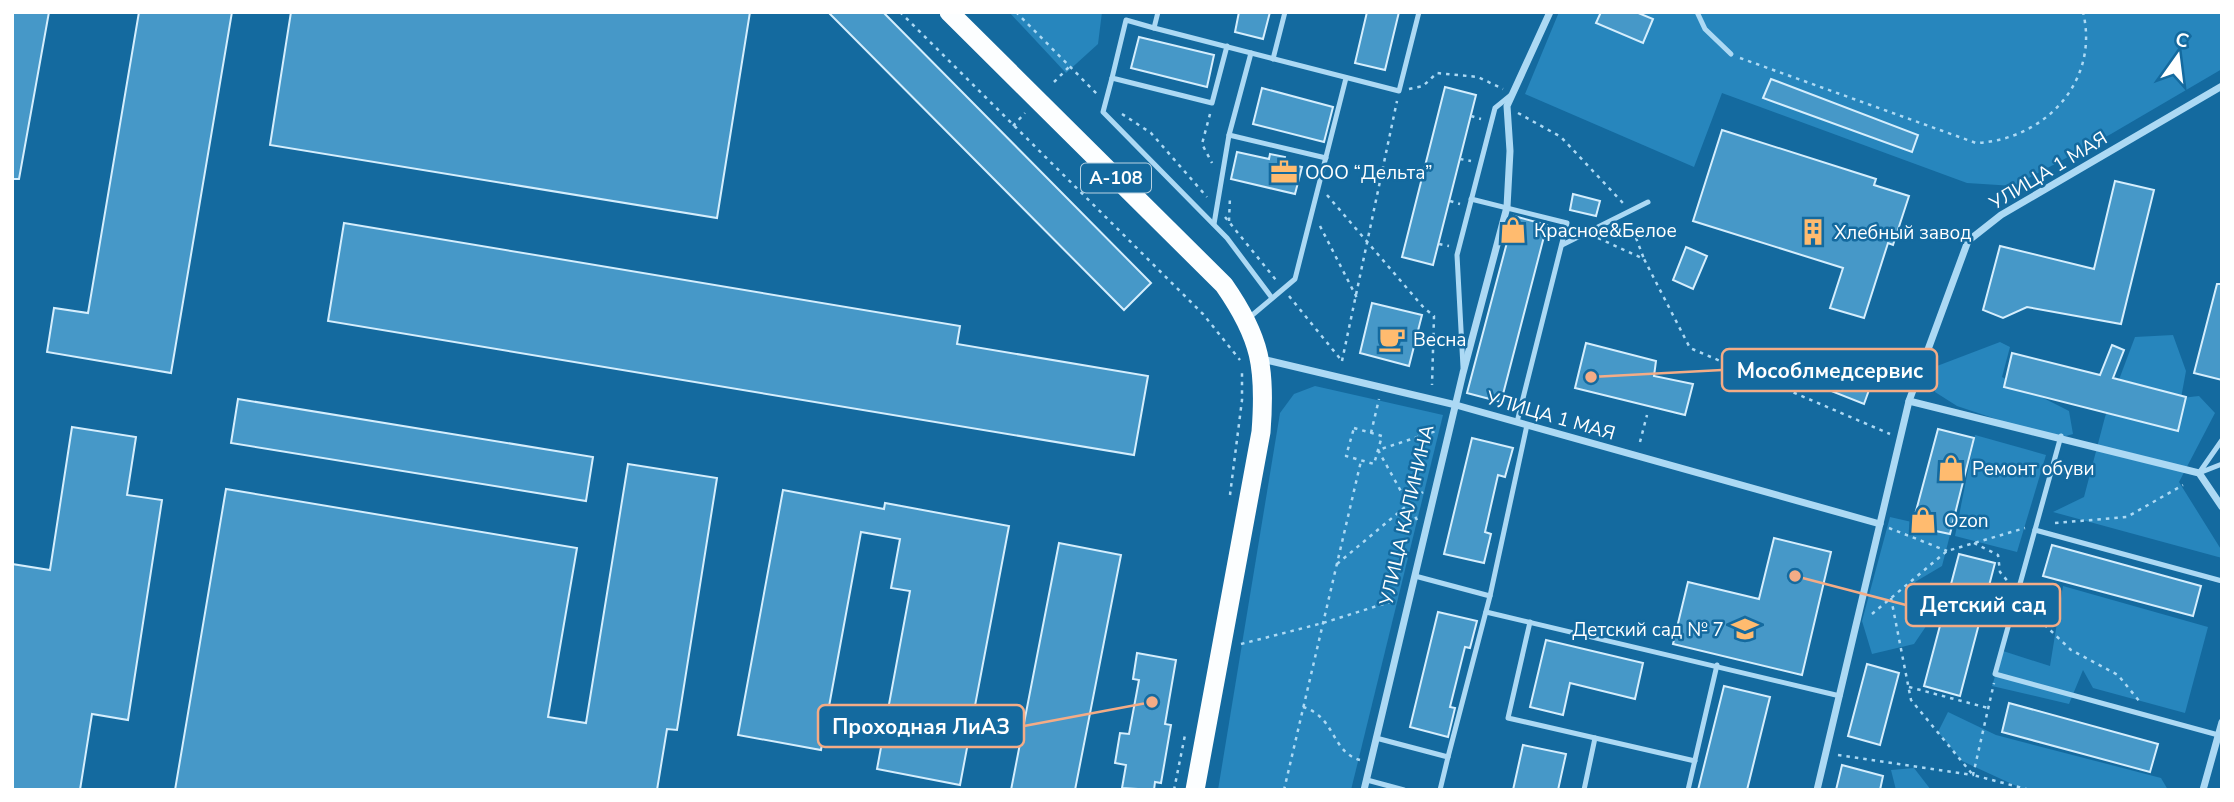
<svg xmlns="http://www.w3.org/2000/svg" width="2234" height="802" font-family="'Nunito Sans',sans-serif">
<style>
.green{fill:#2786bd}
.building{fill:#4698c8;stroke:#d5eefd;stroke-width:2}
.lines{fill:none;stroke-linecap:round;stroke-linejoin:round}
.path{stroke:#acd9f4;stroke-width:2.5;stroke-dasharray:3.5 5;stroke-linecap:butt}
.service{stroke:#acd9f4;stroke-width:5}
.minor{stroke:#acd9f4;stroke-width:7}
.trunk{stroke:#fcfeff;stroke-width:19}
.labels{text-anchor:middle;stroke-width:5;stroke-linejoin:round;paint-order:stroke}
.shield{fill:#146a9f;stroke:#b8d2e2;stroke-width:2}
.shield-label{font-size:18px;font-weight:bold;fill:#fff}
.street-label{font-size:19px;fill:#fff;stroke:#146a9f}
.poi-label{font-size:19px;fill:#fff;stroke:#146a9f;text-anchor:start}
.leader{fill:none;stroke:#f4ac86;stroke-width:2.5}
.callout-dot{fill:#f4ac86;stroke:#146a9f;stroke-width:2.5}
.callout{fill:#146a9f;stroke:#f4ac86;stroke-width:2.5}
.callout-label{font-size:21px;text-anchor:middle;font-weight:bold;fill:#fff}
</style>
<rect width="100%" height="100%" fill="#146a9f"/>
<g class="green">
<path d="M1009 12H1102L1098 44 1066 73Z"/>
<path d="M1559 12H2222V69L2111 134 2014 186 1967 183 1722 93 1694 167 1525 94Z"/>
<path d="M2173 335 2186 371 2181 398 2199 396 2215 413 2179 482 2222 551V558L2053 512 2084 497 2105 417 2135 337Z"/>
<path d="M2000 342 2010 347 2002 377 2069 411 2073 434 2056 439 1957 406 1935 392 1937 366Z"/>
<path d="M1315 386 1443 415 1351 790H1218L1280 413 1294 394Z"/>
<path d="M1975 435 2046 455 2017 552 1955 536Z"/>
<path d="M1890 517 1951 531 1942 566 1915 582 1933 616 1914 644 1872 654 1862 621Z"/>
<path d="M2063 586 2208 627 2185 713 2093 688 2083 670 2069 704 1992 686 2003 651 2050 666Z"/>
<path d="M1948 712 1996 735 2161 778 2168 790H2025L1962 761 1938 732Z"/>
<path d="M1914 768 1931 790H1896L1891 770Z"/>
</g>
<g class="building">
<path d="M12 12H49L19 179H12Z"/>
<path d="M139 12H232L171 373 47 352 54 308 88 313Z"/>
<path d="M291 12H750L717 218 270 145Z"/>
<path d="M828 12H883L1151 283 1124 310Z"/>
<path d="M1239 12H1270L1263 39 1235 32Z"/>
<path d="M1367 12H1399L1385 70 1355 63Z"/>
<path d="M1601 12H1636L1653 19 1643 43 1596 23Z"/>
<path d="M1139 37 1214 55 1207 87 1131 68Z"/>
<path d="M1771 79 1918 135 1912 152 1763 98Z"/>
<path d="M1445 87 1476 95 1433 265 1402 257Z"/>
<path d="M1262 88 1333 107 1324 142 1253 124Z"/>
<path d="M1722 130 1876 179 1874 185 1909 196 1893 245 1888 243 1864 318 1830 308 1843 268 1693 221Z"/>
<path d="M1237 152 1269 159 1270 154 1285 157 1284 163 1302 167 1295 194 1231 179Z"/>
<path d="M2115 181 2154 190 2121 324 2027 307 2003 318 1983 310 2000 246 2094 269Z"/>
<path d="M1573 194 1600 201 1596 216 1570 210Z"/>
<path d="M1514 216 1547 225 1501 402 1467 393Z"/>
<path d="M344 223 960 326 957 344 1148 376 1134 455 328 321Z"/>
<path d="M1686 247 1707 256 1693 289 1673 280Z"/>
<path d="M2217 284H2222V380L2194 373Z"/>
<path d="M1372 303 1422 315 1409 366 1360 353Z"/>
<path d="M1586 343 1656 361 1654 376 1693 384 1685 415 1575 388Z"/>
<path d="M2112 345 2124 350 2113 378 2186 397 2178 431 2004 387 2012 353 2100 375Z"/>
<path d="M1854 351 1879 362 1864 404 1806 381 1812 366 1833 374 1838 361 1848 365Z"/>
<path d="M238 399 593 457 586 501 231 443Z"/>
<path d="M72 427 136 437 127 495 162 500 128 720 92 714 80 790H12V564L50 570Z"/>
<path d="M1938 429 1974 438 1950 534 1912 526Z"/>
<path d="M1472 438 1513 448 1505 477 1498 475 1485 532 1491 534 1484 563 1444 554Z"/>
<path d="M628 464 717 478 677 730 667 729 657 790H175L226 489 577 548 548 717 586 723Z"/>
<path d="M783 490 884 509 885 503 1009 526 960 785 877 769 910 591 891 588 900 539 861 532 821 750 738 735Z"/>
<path d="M1774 538 1831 552 1802 675 1673 644 1688 582 1759 599Z"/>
<path d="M1059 543 1121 555 1075 790H1011Z"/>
<path d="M2052 545 2201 586 2193 616 2043 576Z"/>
<path d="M1959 554 1995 563 1960 696 1924 686Z"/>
<path d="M1438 612 1477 621 1470 648 1465 647 1450 707 1455 708 1448 737 1410 727Z"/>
<path d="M1546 640 1643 663 1635 699 1570 683 1563 715 1530 707Z"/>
<path d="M1137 653 1176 660 1165 724 1171 725 1161 783 1155 782 1154 790 1122 788 1126 765 1115 763 1120 733 1129 734 1139 680 1133 679Z"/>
<path d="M1867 664 1899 673 1880 745 1848 736Z"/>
<path d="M1724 686 1770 697 1747 790H1698Z"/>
<path d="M2009 703 2158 744 2150 772 2002 732Z"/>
<path d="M1523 745 1566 754 1558 790H1513Z"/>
<path d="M1842 765 1883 776 1880 790H1836Z"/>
</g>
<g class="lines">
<g class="path">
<path d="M900 12 1203 314 1240 360"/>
<path d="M1016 12 1098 95"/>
<path d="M1740 58 1976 143C2044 140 2100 82 2083 12"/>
<path d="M1054 82 1070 66"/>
<path d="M1409 89 1423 86 1437 73 1478 77 1503 89"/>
<path d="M1518 113 1561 137 1623 203"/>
<path d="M1122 114 1151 133 1207 197"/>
<path d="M1210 114 1202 144 1212 163"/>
<path d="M1471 116 1481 119"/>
<path d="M1013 126 1025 113"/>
<path d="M1460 159 1471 161"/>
<path d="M1327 195 1424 308 1434 316 1432 385"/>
<path d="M1450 201 1460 204"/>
<path d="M1225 217 1276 280"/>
<path d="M1229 221 1230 197"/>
<path d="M1630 222 1644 259"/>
<path d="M1320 226 1357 298"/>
<path d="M1598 238 1644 259 1690 348 1890 434"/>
<path d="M1439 244 1449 246"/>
<path d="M1289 296 1342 361"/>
<path d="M1342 361 1397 101"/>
<path d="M1354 428 1382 436 1374 464 1346 456Z"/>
<path d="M1371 433 1379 399"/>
<path d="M1640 442 1647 415"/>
<path d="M1230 495 1242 400V369"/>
<path d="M1417 520 1378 450 1436 431"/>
<path d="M2055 523 2127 517 2183 485"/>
<path d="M1889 528 1947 551"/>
<path d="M1974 543 1998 555 2000 572 2010 584"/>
<path d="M1337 564 1423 492"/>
<path d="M1891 598 1911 700 1973 775 2030 790"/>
<path d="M2026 607 2071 650 2118 675 2140 702"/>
<path d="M1872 614 1947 551 2025 528"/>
<path d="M1241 644 1323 623 1396 600"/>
<path d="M1909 687 1988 708"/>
<path d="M1303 707C1336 717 1331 752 1360 760"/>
<path d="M1838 755 1973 775 1994 683"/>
<path d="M1174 790 1185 735"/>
<path d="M1284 790 1361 461"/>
</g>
<g class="service">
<path d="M1697 12 1705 29 1731 54"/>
<path d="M1154 28 1158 12"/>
<path d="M1227 46 1212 103 1112 78 1126 20 1154 28 1399 91 1419 12"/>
<path d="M1273 59 1285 12"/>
<path d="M1112 78 1103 112 1227 238 1272 298"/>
<path d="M1229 135 1326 158"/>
<path d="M1471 199 1567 223 1517 422"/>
<path d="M1214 224 1229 135 1251 53"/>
<path d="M1562 245 1648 202"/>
<path d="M1250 317 1295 279 1346 78"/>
<path d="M1463 367 1457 255 1495 108 1511 95"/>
<path d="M2061 436 1995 674 2222 736"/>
<path d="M2199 473 2222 440"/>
<path d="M2199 473 2222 464"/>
<path d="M2035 530 2222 581"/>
<path d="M1490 596 1527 425"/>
<path d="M1486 612 1840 696"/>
<path d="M1530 622 1508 718 1695 761"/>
<path d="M1376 738 1448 757 1490 596 1415 576"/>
<path d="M1367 780 1404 790"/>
<path d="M1440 790 1448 757"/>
<path d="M1584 790 1595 738"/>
<path d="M1688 790 1717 665"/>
</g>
<g class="minor">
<path d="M1262 359 1456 405 1880 524"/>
<path d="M1909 401 2199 473 2222 507"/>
<path d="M1364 790 1463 373 1507 207 1510 151 1507 106 1550 12"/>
<path d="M1817 790 1909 401 1968 241 2001 215 2222 86"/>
<path d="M2203 790 2222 722"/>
</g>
<path class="trunk" d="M949 12 1224 285C1261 338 1266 368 1261 432L1195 790"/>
</g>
<defs>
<symbol id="office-bare" viewBox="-9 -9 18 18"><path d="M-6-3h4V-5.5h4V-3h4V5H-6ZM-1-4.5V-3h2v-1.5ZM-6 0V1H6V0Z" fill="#ffbb6f" stroke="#146a9f" stroke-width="2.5" paint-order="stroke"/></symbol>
<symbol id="shop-bare" viewBox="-9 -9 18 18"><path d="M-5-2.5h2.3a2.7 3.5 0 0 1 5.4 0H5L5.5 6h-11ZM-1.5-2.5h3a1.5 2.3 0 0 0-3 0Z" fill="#ffbb6f" stroke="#146a9f" stroke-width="2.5" paint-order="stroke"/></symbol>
<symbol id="building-bare" viewBox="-9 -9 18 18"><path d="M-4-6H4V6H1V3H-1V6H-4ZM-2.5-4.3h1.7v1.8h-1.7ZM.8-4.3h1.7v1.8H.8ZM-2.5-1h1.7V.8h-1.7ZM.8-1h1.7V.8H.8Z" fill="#ffbb6f" stroke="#146a9f" stroke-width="2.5" paint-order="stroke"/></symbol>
<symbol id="cafe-bare" viewBox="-9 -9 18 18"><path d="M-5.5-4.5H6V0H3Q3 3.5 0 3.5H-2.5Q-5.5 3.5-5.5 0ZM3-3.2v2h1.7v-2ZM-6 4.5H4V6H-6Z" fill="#ffbb6f" stroke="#146a9f" stroke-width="2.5" paint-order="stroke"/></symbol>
<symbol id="school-bare" viewBox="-9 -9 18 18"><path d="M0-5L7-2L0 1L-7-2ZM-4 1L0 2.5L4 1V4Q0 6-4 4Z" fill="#ffbb6f" stroke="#146a9f" stroke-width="2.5" paint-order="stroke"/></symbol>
</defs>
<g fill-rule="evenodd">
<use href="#office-bare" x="1265" y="153" width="38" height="38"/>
<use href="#shop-bare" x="1494" y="211" width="38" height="38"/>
<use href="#building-bare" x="1794" y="213" width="38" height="38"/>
<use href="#cafe-bare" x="1373" y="320" width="38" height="38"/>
<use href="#shop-bare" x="1932" y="449" width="38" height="38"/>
<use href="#shop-bare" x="1904" y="501" width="38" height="38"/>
<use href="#school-bare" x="1726" y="610" width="38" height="38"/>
</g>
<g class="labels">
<rect class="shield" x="1081" y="163.5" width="70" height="29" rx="5"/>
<g class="shield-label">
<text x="1116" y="184">А-108</text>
</g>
<g class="street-label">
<text transform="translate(2048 170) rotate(-31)" y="7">УЛИЦА 1 МАЯ</text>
<text transform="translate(1551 415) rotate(16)" y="7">УЛИЦА 1 МАЯ</text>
<text transform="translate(1406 515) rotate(-77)" y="7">УЛИЦА КАЛИНИНА</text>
</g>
<g class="poi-label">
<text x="1305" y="179">ООО “Дельта”</text>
<text x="1534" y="237">Красное&amp;Белое</text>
<text x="1834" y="239">Хлебный завод</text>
<text x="1413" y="346">Весна</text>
<text x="1972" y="475">Ремонт обуви</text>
<text x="1944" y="527">Ozon</text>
<text x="1724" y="636" text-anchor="end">Детский сад № 7</text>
</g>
</g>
<path class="leader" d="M1591 377L1722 370M1795 576L1906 605M1152 702L1024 726"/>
<g class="callout-dot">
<circle cx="1591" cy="377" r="7"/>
<circle cx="1795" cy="576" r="7"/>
<circle cx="1152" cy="702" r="7"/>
</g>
<g class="callout">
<rect x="1722" y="349" width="215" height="42" rx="7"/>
<rect x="1906" y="584" width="154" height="42" rx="7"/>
<rect x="818" y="705" width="206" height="42" rx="7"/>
</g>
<g class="callout-label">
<text x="1830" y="378">Мособлмедсервис</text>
<text x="1983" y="612">Детский сад</text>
<text x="921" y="734">Проходная ЛиАЗ</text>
</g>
<rect width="2234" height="802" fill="none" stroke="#ffffff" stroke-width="28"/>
<g transform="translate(2178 56) rotate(14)" stroke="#146a9f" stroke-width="5" paint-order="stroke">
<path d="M0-5L12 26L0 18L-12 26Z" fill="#ffffff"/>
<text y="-10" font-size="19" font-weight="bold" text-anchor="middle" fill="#ffffff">С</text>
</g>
</svg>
